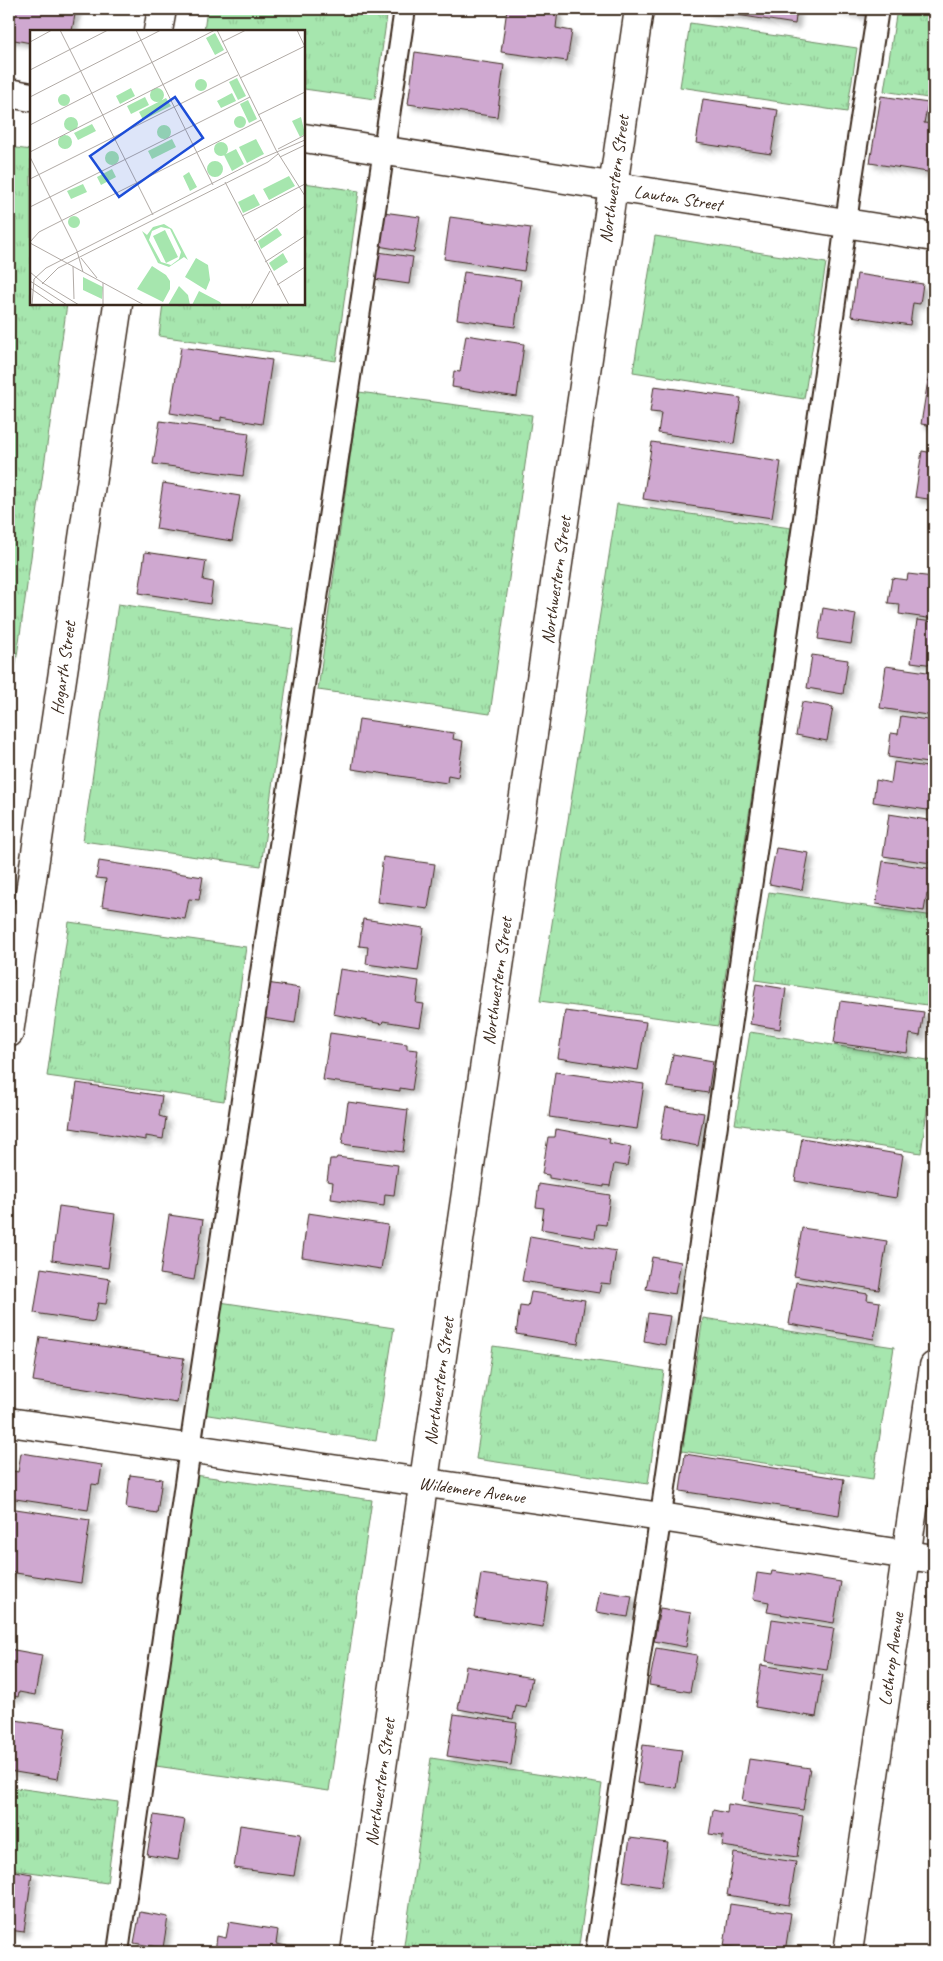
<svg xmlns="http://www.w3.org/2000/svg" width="943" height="1961" font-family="Caveat,sans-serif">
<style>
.grass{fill:url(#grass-tufts);stroke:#708866}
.building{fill:#cfa8d0;stroke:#3b2a1e;filter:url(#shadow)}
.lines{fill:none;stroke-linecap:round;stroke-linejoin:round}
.lane-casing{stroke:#3b2a1e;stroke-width:24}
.street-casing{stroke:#3b2a1e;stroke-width:31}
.lane{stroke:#fff;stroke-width:20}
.street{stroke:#fff;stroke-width:28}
.labels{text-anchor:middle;stroke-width:5;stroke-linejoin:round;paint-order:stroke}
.street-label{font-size:18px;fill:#3b2a1e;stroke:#fff}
.inset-road{fill:none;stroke:#b1aaa5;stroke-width:1}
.view{fill:#1d4ed8;fill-opacity:0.15;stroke:#1d4ed8;stroke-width:2.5}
.inset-edge{fill:none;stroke:#3b2a1e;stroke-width:2.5}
</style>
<defs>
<pattern id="grass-tufts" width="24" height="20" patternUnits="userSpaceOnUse" patternTransform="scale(1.25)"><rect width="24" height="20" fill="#a6e6ae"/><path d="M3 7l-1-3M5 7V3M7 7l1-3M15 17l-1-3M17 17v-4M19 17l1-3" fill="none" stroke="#90c595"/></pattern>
<filter id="shadow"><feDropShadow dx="4.5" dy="4.5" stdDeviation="2.5" flood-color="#0004"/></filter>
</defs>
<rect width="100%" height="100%" fill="#fff"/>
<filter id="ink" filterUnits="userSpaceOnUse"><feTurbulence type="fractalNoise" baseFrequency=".02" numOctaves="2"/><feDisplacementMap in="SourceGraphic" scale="10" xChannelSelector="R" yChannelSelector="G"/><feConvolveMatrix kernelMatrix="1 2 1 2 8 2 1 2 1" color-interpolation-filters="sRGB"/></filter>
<g filter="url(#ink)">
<g class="grass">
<path d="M207 9H388L375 99 304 89V31H204Z"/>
<path d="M897 9H934V99L884 91Z"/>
<path d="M690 23 857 48 847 112 680 87Z"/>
<path d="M9 147 31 150V304H67L9 712Z"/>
<path d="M304 183 359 191 336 361 159 336 163 304H304Z"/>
<path d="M655 236 826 263 804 399 633 372Z"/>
<path d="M359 392 532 415 490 714 318 690Z"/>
<path d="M617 504 791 528 718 1026 540 1001Z"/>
<path d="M118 604 294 629 261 866 83 841Z"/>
<path d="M769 892 934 916V1006L755 980Z"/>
<path d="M69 922 246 947 224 1101 47 1076Z"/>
<path d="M750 1032 934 1061 921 1153 735 1124Z"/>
<path d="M220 1302 394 1328 376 1441 202 1414Z"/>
<path d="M703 1318 894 1347 873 1479 682 1451Z"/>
<path d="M493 1346 664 1371 648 1484 476 1459Z"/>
<path d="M195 1475 372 1500 329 1791 156 1766Z"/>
<path d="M431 1758 602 1784 578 1952H403Z"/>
<path d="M9 1787 118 1802 107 1883 9 1869Z"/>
</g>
<g class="building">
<path d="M9 9H76L72 31H31V43L9 39Z"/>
<path d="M507 9 558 10 556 28 572 31 567 61 501 52Z"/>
<path d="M705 9H797L795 24 705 10Z"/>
<path d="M830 9H866L865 15Z"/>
<path d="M415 52 504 65 497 117 408 104Z"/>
<path d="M881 96 928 103 924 123 934 124V173L870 163Z"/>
<path d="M703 99 778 110 771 154 696 143Z"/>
<path d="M383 212 420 217 414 252 378 246Z"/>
<path d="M450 217 531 228 524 271 444 259Z"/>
<path d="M378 252 413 257 409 284 374 279Z"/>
<path d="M464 272 521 280 515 327 457 319Z"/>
<path d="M857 274 923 284 920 304 913 303 910 325 851 316Z"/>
<path d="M466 335 524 344 517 397 452 387 454 371 460 372Z"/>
<path d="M181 347 272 360 262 424 221 417V421L170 413Z"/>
<path d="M928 380 934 382V426L921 424Z"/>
<path d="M654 386 741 398 734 444 658 433 661 413 650 412Z"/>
<path d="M160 421 249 433 243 476 153 464Z"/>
<path d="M652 442 781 462 772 518 643 499Z"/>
<path d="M922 451 934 453V500L915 497Z"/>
<path d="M163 483 240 496 232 541 156 529Z"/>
<path d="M145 552 206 561 203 580 213 582 210 604 139 593Z"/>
<path d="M908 574 934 577V619L899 614 900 604 888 603 892 578 907 580Z"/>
<path d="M823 608 856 614 851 644 818 639Z"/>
<path d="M917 620 934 622V665L911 662Z"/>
<path d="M812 655 848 660 843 694 807 688Z"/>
<path d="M886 666 934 673V716L880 708Z"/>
<path d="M802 702 833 707 827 741 796 735Z"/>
<path d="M901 716 934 721V764L888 757 891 733 898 734Z"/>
<path d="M359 719 454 733 453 739 463 741 458 777 448 775 447 783 352 769Z"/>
<path d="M894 762 934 768V811L873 802 876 780 891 783Z"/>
<path d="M889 814 934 821V846L931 863 883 856Z"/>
<path d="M776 848 809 853 802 890 769 884Z"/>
<path d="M383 857 435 864 428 909 377 902Z"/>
<path d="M99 861 203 877 199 900 189 899 185 919 102 906 106 879 96 878Z"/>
<path d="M883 861 934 869V895L927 894 924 911 876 904Z"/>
<path d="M363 919 424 928 418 971 366 964 368 947 359 946Z"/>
<path d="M340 969 419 981 416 1003 424 1004 420 1027 383 1021 382 1024 333 1014Z"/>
<path d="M267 983 300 988 295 1023 262 1018Z"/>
<path d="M756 984 786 989 780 1029 750 1024Z"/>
<path d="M840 1001 924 1012 920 1036 910 1034 907 1053 834 1043Z"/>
<path d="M565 1011 646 1022 638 1070 558 1058Z"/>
<path d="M330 1033 407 1044V1049L418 1050 412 1090 400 1088V1091L323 1080Z"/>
<path d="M673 1054 713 1061 708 1093 667 1087Z"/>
<path d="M555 1072 644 1084 637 1129 549 1117Z"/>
<path d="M77 1083 162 1096 159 1116 166 1118 163 1139 146 1136V1140L70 1128Z"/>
<path d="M348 1102 408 1110 403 1152 342 1144Z"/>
<path d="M666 1107 704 1113 698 1146 660 1139Z"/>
<path d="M556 1129 610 1139 609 1143 631 1147 627 1166 614 1164 610 1186 604 1185V1187L549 1178V1175L542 1174 548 1137H555Z"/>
<path d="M802 1138 903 1155 896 1198 795 1181Z"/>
<path d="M337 1157 398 1165 394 1195 385 1194 384 1206 331 1199 333 1182 327 1181 330 1159H336Z"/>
<path d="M539 1184 610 1195 606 1225 597 1224 595 1238 541 1229 544 1208 536 1207Z"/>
<path d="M59 1206 115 1214 108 1268 52 1260Z"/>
<path d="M308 1213 388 1225 381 1269 302 1257Z"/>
<path d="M169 1215 203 1220 194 1280 160 1274Z"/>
<path d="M802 1228 887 1241 879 1290 794 1276Z"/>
<path d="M530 1236 616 1251 611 1284 601 1283 599 1293 522 1281Z"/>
<path d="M652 1257 681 1262 675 1294 646 1289Z"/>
<path d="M41 1268 110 1279 106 1304 98 1303 94 1322 34 1313Z"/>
<path d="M796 1282 868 1294 867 1300 880 1302 874 1339 789 1324Z"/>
<path d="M531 1292 585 1300 578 1344 516 1334 520 1306 528 1307Z"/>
<path d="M648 1313 670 1316 665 1345 644 1341Z"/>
<path d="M40 1337 184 1358 177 1403 33 1381Z"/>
<path d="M21 1453 102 1465 99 1485 92 1484 88 1510 9 1498V1470L18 1472Z"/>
<path d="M685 1454 844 1479 839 1515 680 1491Z"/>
<path d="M130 1475 162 1479 157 1513 126 1508Z"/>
<path d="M9 1508 90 1520 81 1583 9 1572Z"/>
<path d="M772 1571 841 1582 834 1623 767 1612 769 1602 753 1599 757 1573 771 1575Z"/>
<path d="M481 1574 549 1584 543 1627 474 1617Z"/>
<path d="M600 1591 632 1596 628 1617 596 1612Z"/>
<path d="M660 1608 691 1613 686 1647 654 1641Z"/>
<path d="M772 1619 834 1628 827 1670 766 1661Z"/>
<path d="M656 1648 697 1655 690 1692 649 1685Z"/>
<path d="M9 1649 42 1655 35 1695 19 1692 18 1697 9 1695Z"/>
<path d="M761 1665 823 1675 816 1717 755 1707Z"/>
<path d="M466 1666 532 1678 526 1708 516 1706 513 1719 458 1709Z"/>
<path d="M454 1714 517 1723 511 1765 447 1756Z"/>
<path d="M9 1719 66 1728 58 1779 9 1771Z"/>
<path d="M643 1745 682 1750 676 1788 637 1783Z"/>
<path d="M749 1759 810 1768 803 1810 742 1801Z"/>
<path d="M728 1804 803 1816 797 1857 722 1846 723 1836 709 1834 713 1810 727 1813Z"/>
<path d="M154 1815 185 1820 178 1860 147 1855Z"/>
<path d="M240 1825 301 1834 294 1876 234 1868Z"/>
<path d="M630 1838 668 1843 661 1887 623 1881Z"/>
<path d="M734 1853 796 1862 789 1905 727 1895Z"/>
<path d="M9 1870 32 1874 24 1932 9 1930Z"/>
<path d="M730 1904 791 1913 785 1952H766L724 1946Z"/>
<path d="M140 1912 168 1917 163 1948 134 1943Z"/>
<path d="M229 1922 278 1930 276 1944 287 1946 286 1952H215L217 1936 226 1938Z"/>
<path d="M929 1930 934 1931V1952H926Z"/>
</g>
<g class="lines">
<defs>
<g id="lane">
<path d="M118 1952 194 1421 405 9"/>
<path d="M596 1952 664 1494 841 260 852 178 878 9"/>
</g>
<g id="street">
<path d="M158 31 162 9"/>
<path d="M9 93 31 97"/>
<path d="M304 138 934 237"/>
<path d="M9 1033 118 304"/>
<path d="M9 1422 661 1517 934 1559"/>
<path d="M355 1952 639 9"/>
<path d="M848 1952 934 1366"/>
</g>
</defs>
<use href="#lane" class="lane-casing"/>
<use href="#street" class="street-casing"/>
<use href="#lane" class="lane"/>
<use href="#street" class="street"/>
</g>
</g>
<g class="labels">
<g class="street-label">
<text transform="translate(614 179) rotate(-82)" y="6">Northwestern Street</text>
<text transform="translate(678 198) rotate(9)" y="6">Lawton Street</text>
<text transform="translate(556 580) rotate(-82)" y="6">Northwestern Street</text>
<text transform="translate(63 668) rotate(-82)" y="6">Hogarth Street</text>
<text transform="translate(497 981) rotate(-82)" y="6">Northwestern Street</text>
<text transform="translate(439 1381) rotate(-82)" y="6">Northwestern Street</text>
<text transform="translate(472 1490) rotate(8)" y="6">Wildemere Avenue</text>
<text transform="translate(891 1659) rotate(-82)" y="6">Lothrop Avenue</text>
<text transform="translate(380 1782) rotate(-82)" y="6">Northwestern Street</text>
</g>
</g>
<g transform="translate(30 30)">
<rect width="275" height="275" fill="#fff"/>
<path d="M185 3 194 20 185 25 176 8ZM207 48 216 66 208 70 199 52ZM165 55a6 6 0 1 1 12 0a6 6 0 1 1-12 0ZM101 58 105 66 90 74 86 66ZM120 65a7 7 0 1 1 14 0a7 7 0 1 1-14 0ZM202 63 206 71 191 78 187 71ZM28 70a6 6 0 1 1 12 0a6 6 0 1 1-12 0ZM115 67 119 75 101 84 97 76ZM136 68 141 76 113 90 109 82ZM218 70 227 89 219 93 210 74ZM204 92a6 6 0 1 1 12 0a6 6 0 1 1-12 0ZM271 87 275 104 270 107 262 91ZM34 94a7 7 0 1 1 14 0a7 7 0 1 1-14 0ZM62 94 66 101 48 110 44 103ZM127 102a7 7 0 1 1 14 0a7 7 0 1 1-14 0ZM28 112a7 7 0 1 1 14 0a7 7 0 1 1-14 0ZM142 109 146 117 122 129 118 121ZM226 109 234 124 217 133 209 117ZM184 119a7 7 0 1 1 14 0a7 7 0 1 1-14 0ZM206 119 214 134 202 141 194 125ZM75 128a7 7 0 1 1 14 0a7 7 0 1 1-14 0ZM177 139a8 8 0 1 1 16 0a8 8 0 1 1-16 0ZM82 139 86 147 71 155 67 147ZM159 142 167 157 160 161 153 146ZM259 146 265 156 239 170 233 159ZM53 154 57 162 41 169 37 161ZM224 164 230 175 213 183 208 172ZM38 192a6 6 0 1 1 12 0a6 6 0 1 1-12 0ZM247 198 252 205 231 219 228 211ZM253 223 258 232 244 241 239 233ZM53 247 73 257 72 269 53 260Z" fill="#a6e6ae"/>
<path d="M134 194 142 199 158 230 154 227 139 237 128 233 112 201 117 205 123 197ZM131 197 140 199 151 222 149 229 141 235 131 232 119 210 122 201ZM135 200 148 227 136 233 123 206ZM166 228 178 235 180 250 176 260 155 247ZM122 236 136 245 140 251V259L133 272 107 259ZM149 256 158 265 160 275H138ZM169 261 190 272 192 275H162Z" fill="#a6e6ae" fill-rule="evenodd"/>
<path class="inset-road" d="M30 0 123 185M106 0 183 155M187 0 246 120 275 166M267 0 275 17M0 12 22 0M192 12 216 0M0 40 78 0M210 48 275 16M0 67 131 0M228 85 275 62M0 95 185 0M248 119 275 105M0 122 197 22M0 127 47 221 53 242M250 127 275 115M0 149 208 45M195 152 259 275M0 177 220 67M212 186 275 154M224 211 275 176M0 212 9 202 231 90M0 213 114 275M51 228 67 248M235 232 275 206M43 236 44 269M0 242 13 253M0 251 37 275M13 253 49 275M12 254 28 238 238 132 248 124M247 255 275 237M0 258 25 275M2 275 4 249 16 238 228 130 275 110M73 275V253M221 275 240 241"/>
<path class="view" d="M145 67 173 108 89 167 60 126Z"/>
<rect width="275" height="275" class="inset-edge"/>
</g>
<rect width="943" height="1961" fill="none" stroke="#fff" stroke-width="30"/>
<rect x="15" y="15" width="913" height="1931" fill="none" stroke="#3b2a1e" stroke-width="2" filter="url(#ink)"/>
</svg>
